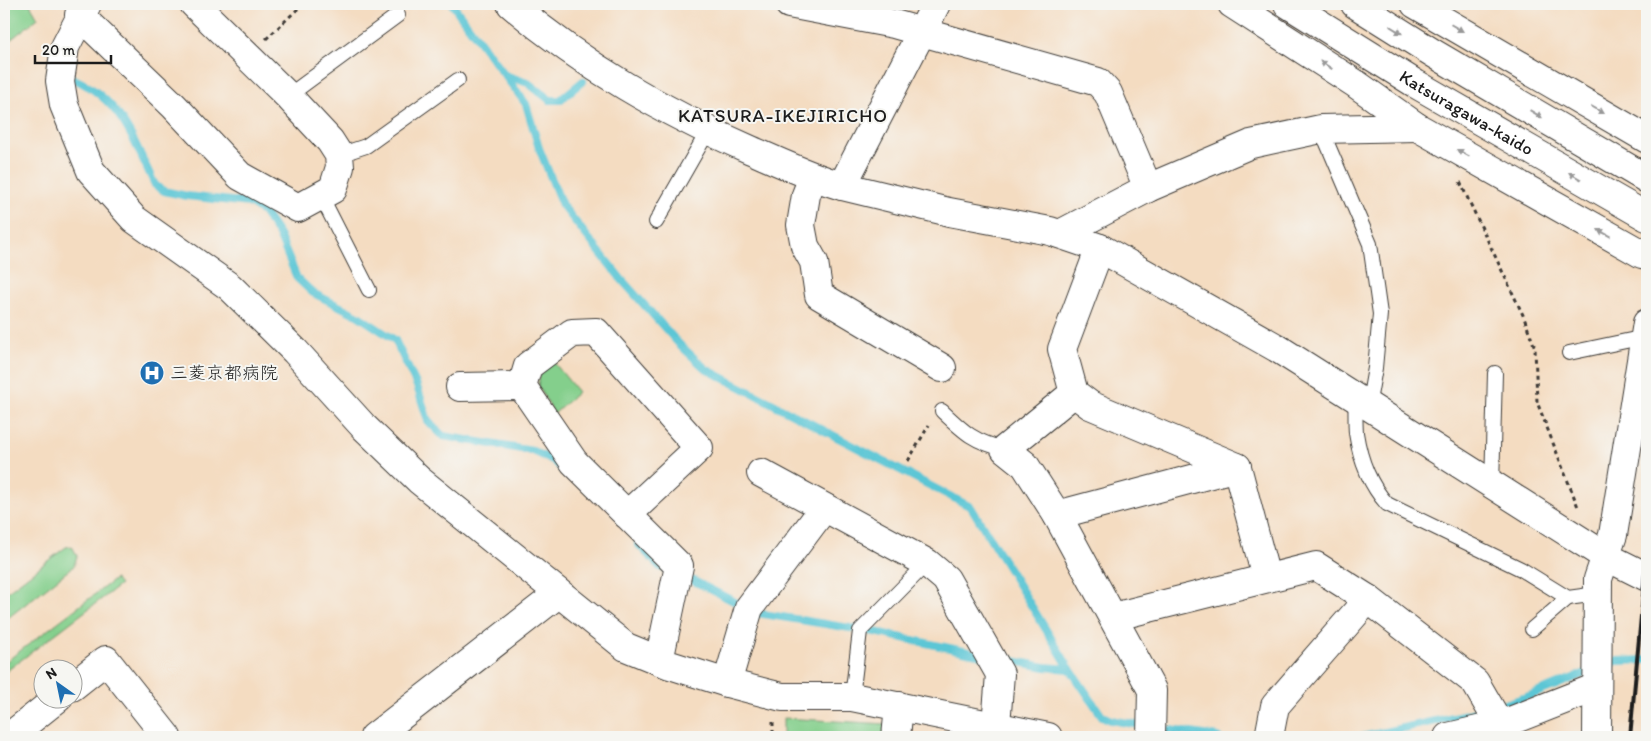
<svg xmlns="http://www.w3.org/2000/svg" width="1651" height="741" font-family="Itim,'Klee One',sans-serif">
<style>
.green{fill:#84cf8c;stroke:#507654}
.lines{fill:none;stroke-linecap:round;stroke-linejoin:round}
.stream{stroke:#5bc6d5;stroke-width:8}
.lane-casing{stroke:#3c3935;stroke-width:16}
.street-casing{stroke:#3c3935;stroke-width:30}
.secondary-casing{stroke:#3c3935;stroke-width:30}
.path{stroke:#3c3935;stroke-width:3;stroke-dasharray:4 4;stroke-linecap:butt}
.lane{stroke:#fff;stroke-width:14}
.street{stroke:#fff;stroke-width:28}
.secondary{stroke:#fff;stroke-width:28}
.rail{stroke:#1c1c1c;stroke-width:4}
.oneway{fill:#999}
.labels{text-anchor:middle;stroke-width:4;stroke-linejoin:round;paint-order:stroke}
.street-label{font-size:18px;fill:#1c1c1c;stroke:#f6f6f2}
.poi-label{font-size:18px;fill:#1c1c1c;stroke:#f6f6f2;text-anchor:start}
.neighbourhood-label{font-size:19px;letter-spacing:1px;fill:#1c1c1c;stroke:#f6f6f2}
</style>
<rect width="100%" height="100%" fill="#f6f6f2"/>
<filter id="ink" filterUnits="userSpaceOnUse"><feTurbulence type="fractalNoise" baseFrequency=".02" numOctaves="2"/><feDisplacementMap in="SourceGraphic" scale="10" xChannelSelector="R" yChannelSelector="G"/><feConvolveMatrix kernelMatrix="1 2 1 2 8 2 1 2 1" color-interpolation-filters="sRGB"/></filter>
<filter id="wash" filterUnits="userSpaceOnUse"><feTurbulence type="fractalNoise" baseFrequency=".0096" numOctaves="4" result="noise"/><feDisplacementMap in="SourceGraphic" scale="20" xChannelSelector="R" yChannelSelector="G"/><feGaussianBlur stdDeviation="1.12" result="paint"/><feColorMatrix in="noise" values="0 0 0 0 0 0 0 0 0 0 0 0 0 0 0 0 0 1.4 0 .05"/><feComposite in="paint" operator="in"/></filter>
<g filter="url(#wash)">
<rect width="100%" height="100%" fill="#f4dcc1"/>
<g class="green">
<path d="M4 4H30L38 18 4 45Z"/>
<path d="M552 360 578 392 554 414 538 386 541 367Z"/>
<path d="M72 546 77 556 74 566 4 621V594L66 547Z"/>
<path d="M115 579 120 585 4 673V663Z"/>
<path d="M783 718 887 724 883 737H783Z"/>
</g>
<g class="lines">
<g class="stream">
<path d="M452 4 526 104 539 148 562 205 622 280 679 344 706 369 971 507 1070 669 1102 716 1111 720 1145 726"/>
<path d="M505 75 528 83 550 100H560L583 81"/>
<path d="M67 76C120 96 132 138 155 185L164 191 187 196 249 203 263 212 279 235 297 278 313 293 357 315 395 340 417 386 428 421 443 436 533 451 554 461 568 474"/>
<path d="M638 544 660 567 669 570"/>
<path d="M682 575 757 613 875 632 982 655"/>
<path d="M999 658 1045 667 1070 669"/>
<path d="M1603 666 1617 661 1647 660"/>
<path d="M1496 707 1529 696 1593 670"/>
<path d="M1157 728 1218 737"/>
<path d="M1362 737 1485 710"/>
</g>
</g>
</g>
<g filter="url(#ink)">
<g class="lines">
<defs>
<g id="lane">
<path d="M288 96 398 15"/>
<path d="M1321 129 1370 244 1380 314 1375 368 1368 407"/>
<path d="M339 155 366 146 458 80"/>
<path d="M321 196 369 290"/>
<path d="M656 222 708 131"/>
<path d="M1569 353 1645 337"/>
<path d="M1355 398C1356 409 1355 421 1356 433 1360 459 1370 485 1387 504L1521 569 1568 598 1597 594"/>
<path d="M942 411C964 432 974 442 1005 449"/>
<path d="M1492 486 1495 373"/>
<path d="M1532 629 1568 598"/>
<path d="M852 697 860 631 927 563"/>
</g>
<g id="street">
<path d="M87 4 65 47 60 81 64 105 91 171 134 219 230 287 295 351 364 427 419 480 626 647 670 665 727 683 782 697H852L1048 737"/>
<path d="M789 4 894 24 1098 82 1108 93 1148 188"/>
<path d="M1232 4 1356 84 1417 127 1642 254 1647 255"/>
<path d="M1415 4 1647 139"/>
<path d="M79 15 174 106 240 176 298 208 333 189 340 167 339 155 330 141 288 96 194 4"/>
<path d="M813 177 806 195 801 225 805 246 814 262 819 295 942 368"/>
<path d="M842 186 949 212 1050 231 1100 248 1277 348 1605 556 1647 577"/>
<path d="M1060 234 1148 188 1251 144 1321 129 1417 127"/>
<path d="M1100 248 1062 349 1074 393 1090 405 1237 467 1266 577"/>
<path d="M460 387 522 386"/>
<path d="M1074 393 1005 449 1025 465 1057 515 1152 690 1151 737"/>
<path d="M761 473 927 563 946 579 1000 674 996 725"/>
<path d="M627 515 699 448 596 332 572 333 528 366 522 386 574 462 679 566 659 661"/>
<path d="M1057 515 1237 467"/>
<path d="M1113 617 1316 566 1368 599 1475 682 1500 725"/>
<path d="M727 683 749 608 824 508"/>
<path d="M72 687 106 660 167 737"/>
<path d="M9 737 58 698"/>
<path d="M374 737 558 594"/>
<path d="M896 737 899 706"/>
<path d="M1269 737 1275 706 1368 599"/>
<path d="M1448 737 1500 725 1597 687"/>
<path d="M1597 737 1598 579 1613 535 1647 323"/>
</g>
<g id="secondary">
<path d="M511 4C585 67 662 111 751 150 781 163 810 177 842 186L936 4"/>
<path id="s1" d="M1288 4 1416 84 1647 217"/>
<path d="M1355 4 1433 53 1647 179"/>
</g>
</defs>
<use href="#lane" class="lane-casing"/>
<use href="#street" class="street-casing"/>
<use href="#secondary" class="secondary-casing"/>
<g class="path">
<path d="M266 39 303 4"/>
<path d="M1460 182 1523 315 1535 348 1537 402 1578 507"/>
<path d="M908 461 929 425"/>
<path d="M773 722V737"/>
</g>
<use href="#lane" class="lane"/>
<use href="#street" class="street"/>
<use href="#secondary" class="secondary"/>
<g class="rail">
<path d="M1630 737 1647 551"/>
<path d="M1646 737 1647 723"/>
</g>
</g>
<defs><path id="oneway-solid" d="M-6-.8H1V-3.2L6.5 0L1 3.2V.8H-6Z" transform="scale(1.25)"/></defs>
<g class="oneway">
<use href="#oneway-solid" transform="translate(1457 28) rotate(30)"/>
<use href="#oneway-solid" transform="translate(1396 30) rotate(32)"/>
<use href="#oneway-solid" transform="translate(1326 65) rotate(-147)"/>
<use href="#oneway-solid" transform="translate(1598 110) rotate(30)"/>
<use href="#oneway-solid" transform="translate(1536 114) rotate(31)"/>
<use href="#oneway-solid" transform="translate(1463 153) rotate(-151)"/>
<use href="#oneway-solid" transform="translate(1575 176) rotate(-150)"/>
<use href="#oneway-solid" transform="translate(1604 233) rotate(-151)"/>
</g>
</g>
<defs>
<symbol id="hospital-disc" viewBox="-11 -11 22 22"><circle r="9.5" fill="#1f6fb2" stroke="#f6f6f2"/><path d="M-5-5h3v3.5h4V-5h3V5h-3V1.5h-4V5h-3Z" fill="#fff"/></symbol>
</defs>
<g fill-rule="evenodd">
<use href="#hospital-disc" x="138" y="359" width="28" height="28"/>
</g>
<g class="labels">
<g class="street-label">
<text dy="6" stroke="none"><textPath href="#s1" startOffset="209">Katsuragawa-kaido</textPath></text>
</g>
<g class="poi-label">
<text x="170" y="379">三菱京都病院</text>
</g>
<g class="neighbourhood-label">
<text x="783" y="122">KATSURA-IKEJIRICHO</text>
</g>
</g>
<rect width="1651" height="741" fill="none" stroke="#f6f6f2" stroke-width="20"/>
<g transform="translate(58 684) rotate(327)"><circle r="24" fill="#f6f6f2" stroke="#9f9f9c"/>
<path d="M0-4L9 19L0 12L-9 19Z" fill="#1f6fb2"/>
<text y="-8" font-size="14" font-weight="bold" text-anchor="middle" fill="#1c1c1c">N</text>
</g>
<path d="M35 55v8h76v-8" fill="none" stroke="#1c1c1c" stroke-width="2.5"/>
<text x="42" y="55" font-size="15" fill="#1c1c1c" stroke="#f6f6f2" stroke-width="4" paint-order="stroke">20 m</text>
</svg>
